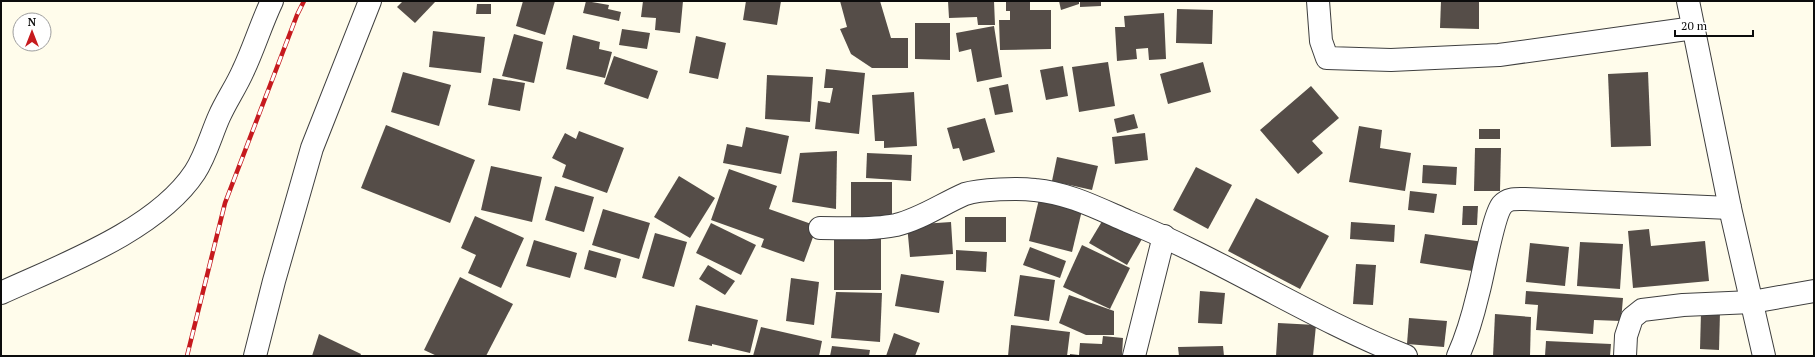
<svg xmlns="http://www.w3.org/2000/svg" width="1815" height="357" font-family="'PT Serif',serif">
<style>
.building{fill:#554d48}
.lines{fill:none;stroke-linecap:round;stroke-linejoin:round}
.minor-casing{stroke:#3f3f3f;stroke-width:24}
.minor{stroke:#fff;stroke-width:22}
.rail-casing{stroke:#c61a1e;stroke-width:4.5}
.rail{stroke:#fff;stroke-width:3;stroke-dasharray:9;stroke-linecap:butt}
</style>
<rect width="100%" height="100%" fill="#fffceb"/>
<g class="building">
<path d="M403 1H436L415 23 397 7Z"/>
<path d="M523 1H555L545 35 516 26Z"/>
<path d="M586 1 609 5 608 9 621 12 619 21 583 13Z"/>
<path d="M643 1H683L680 33 655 30 656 18 641 17Z"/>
<path d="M746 1H781L777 25 743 20Z"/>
<path d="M840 1H880L891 38H908V68H872L851 54 840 29 847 27Z"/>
<path d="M948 1H994L995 25H978L977 17 949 18Z"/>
<path d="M1006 1H1030V10H1051V49L1000 50 999 20H1010V11H1006Z"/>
<path d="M1059 1H1079V4L1061 10Z"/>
<path d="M1080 1H1101V6L1080 7Z"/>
<path d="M1441 1H1479V29L1440 28Z"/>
<path d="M477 4H491V14H476Z"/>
<path d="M1177 9 1213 10 1212 44 1176 43Z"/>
<path d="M1164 13 1166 59 1149 60 1148 48 1136 49 1137 59 1117 61 1115 27H1125L1124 16Z"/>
<path d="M915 23H950V60L915 59Z"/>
<path d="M994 26 1002 77 977 82 971 49 959 52 956 33Z"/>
<path d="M622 29 650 33 647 49 619 45Z"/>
<path d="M433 31 485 37 481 73 429 67Z"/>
<path d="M514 34 543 42 534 83 502 76Z"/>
<path d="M573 35 600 42 599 49 612 52 605 78 566 69Z"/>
<path d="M696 36 726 43 718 79 689 73Z"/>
<path d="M614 56 658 71 648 99 604 84Z"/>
<path d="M1108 62 1115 106 1079 112 1072 67Z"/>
<path d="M1203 62 1211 92 1168 104 1160 74Z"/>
<path d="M1063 66 1068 96 1046 100 1040 70Z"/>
<path d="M826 69 865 73 859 134 815 129 818 101 830 103 833 88H824Z"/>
<path d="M403 72 451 85 439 126 391 112Z"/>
<path d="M1648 72 1651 146 1611 147 1608 74Z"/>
<path d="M767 75 813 77 810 122 765 119Z"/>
<path d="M493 78 525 83 520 111 488 105Z"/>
<path d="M1008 84 1013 112 995 115 989 88Z"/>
<path d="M1311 86 1339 118 1312 141 1323 153 1298 174 1260 130Z"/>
<path d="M914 92 917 146 884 148V141H875L872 95Z"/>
<path d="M1134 114 1138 128 1117 133 1114 119Z"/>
<path d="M985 118 995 152 963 161 959 148 953 149 947 128Z"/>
<path d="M386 125 475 160 450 223 361 188Z"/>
<path d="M1359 126 1382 130 1380 148 1411 153 1405 191 1349 182Z"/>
<path d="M746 127 789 136 781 174 723 163 727 144 742 147Z"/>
<rect x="1479" y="129" width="21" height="10"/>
<path d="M579 131 624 148 607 193 562 177 566 165 552 158 565 133 576 139Z"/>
<path d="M1145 133 1148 160 1115 164 1112 137Z"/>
<path d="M1475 148H1501L1500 191H1474Z"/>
<path d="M837 151 836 209 792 202 800 153Z"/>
<path d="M867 153 912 155 911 181 866 178Z"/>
<path d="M1057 157 1098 166 1092 190 1052 181Z"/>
<path d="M1423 165 1457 167 1456 185 1422 183Z"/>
<path d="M491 166 542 177 532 222 481 210Z"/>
<path d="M1196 167 1232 185 1208 229 1173 210Z"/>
<path d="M729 169 777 186 769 209 817 226 804 262 761 247 764 239 711 220Z"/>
<path d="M679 176 715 198 690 238 654 217Z"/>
<rect x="851" y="182" width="41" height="41"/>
<path d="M555 186 594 197 584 232 545 220Z"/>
<path d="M1410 191 1437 194 1434 213 1408 210Z"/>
<path d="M1040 195 1083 206 1072 252 1029 241Z"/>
<path d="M1256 198 1329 236 1300 289 1228 251Z"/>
<path d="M1463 206H1478L1477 225H1462Z"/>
<path d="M603 209 650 223 639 259 592 245Z"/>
<path d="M475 216 524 238 501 288 468 273 476 255 461 248Z"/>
<rect x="965" y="217" width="41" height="25"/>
<path d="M1104 218 1142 239 1127 265 1089 243Z"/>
<path d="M951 222 953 254 910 257 907 225Z"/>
<path d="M1351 222 1395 225 1394 242 1350 239Z"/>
<path d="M711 223 756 245 741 275 696 253Z"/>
<path d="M1649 229 1651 246 1705 241 1709 281 1633 288 1628 231Z"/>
<path d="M655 233 687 242 674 287 642 278Z"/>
<path d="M1425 234 1484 242 1479 272 1420 263Z"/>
<rect x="834" y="238" width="47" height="52"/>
<path d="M534 240 577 253 570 278 526 266Z"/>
<path d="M1580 242 1623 244 1620 289 1577 286Z"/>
<path d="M1530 243 1569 247 1565 286 1526 282Z"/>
<path d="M1082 245 1130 268 1110 309 1063 287Z"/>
<path d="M1030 247 1066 261 1060 278 1023 265Z"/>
<path d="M589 250 621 259 616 278 584 269Z"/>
<path d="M956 250 987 252 986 272 956 270Z"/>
<path d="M1356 264 1376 265 1373 305 1353 304Z"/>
<path d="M708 265 735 281 725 295 699 279Z"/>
<path d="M901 274 944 281 939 313 895 306Z"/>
<path d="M1020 275 1055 280 1049 321 1014 316Z"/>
<path d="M460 277 513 304 486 356H437L424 350Z"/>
<path d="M791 278 819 282 814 325 786 321Z"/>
<path d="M1200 291 1225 293 1222 324 1198 323Z"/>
<path d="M1526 291 1623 298 1621 321 1594 320 1593 334 1536 330 1538 305 1525 304Z"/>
<path d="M836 292 882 293 880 342 831 338Z"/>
<path d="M1069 295 1114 311V335H1086L1059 323Z"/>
<path d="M696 305 758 320 750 353 712 344V346L688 341Z"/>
<path d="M1701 312H1720L1719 350 1700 349Z"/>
<path d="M1495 314 1531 317 1530 356H1493Z"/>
<path d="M1409 318 1447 321 1444 347 1407 344Z"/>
<path d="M1278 323 1316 325 1313 356H1276Z"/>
<path d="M1011 325 1070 332 1067 356H1008Z"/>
<path d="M761 327 822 341 819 356H753Z"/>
<path d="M894 333 920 343 915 356H886Z"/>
<path d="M319 334 361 354 360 356H312Z"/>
<path d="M1103 336 1123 338 1122 356H1070V354L1079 355 1080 343 1102 344Z"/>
<path d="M1546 341 1611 344 1610 356H1545Z"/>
<path d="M832 346 870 350 869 356H830Z"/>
<path d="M1223 346 1224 356H1179L1178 347Z"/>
</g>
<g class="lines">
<defs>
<g id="minor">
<path d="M1318 1 1321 41 1327 58 1391 60 1499 55 1694 28"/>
<path d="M1688 1 1730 208 1764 356"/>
<path d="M820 228C845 228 871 230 896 225 921 219 942 204 965 194 980 189 1019 188 1035 190 1068 193 1097 208 1127 221 1223 260 1310 318 1406 356"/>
<path d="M1 293C62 265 157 230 195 172 206 155 211 135 219 117 226 101 236 87 243 71 254 48 261 24 272 1"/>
<path d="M255 356 274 281 312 148 370 1"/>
<path d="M1134 356 1164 236"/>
<path d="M1458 356C1467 336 1473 315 1478 294 1483 277 1493 216 1502 205 1508 198 1516 199 1525 199L1730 208"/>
<path d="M1625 356 1626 336 1632 318 1642 310 1683 305 1752 302 1814 291"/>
</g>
</defs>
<use href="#minor" class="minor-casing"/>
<use href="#minor" class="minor"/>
<defs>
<path id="rail" d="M187 356 225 203 297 15 304 1"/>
</defs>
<use href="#rail" class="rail-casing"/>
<use href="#rail" class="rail"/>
</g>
<rect width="1815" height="357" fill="none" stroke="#0c0c0c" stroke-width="4"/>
<g transform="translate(32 32)"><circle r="19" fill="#ffffff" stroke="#9e9e9e"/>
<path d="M0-3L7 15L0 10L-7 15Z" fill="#c61a1e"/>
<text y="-6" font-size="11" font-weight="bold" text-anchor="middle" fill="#0c0c0c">N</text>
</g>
<path d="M1675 30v6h78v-6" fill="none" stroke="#0c0c0c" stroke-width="2"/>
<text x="1681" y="30" font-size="12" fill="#0c0c0c" stroke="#ffffff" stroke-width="3" paint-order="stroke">20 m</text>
</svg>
